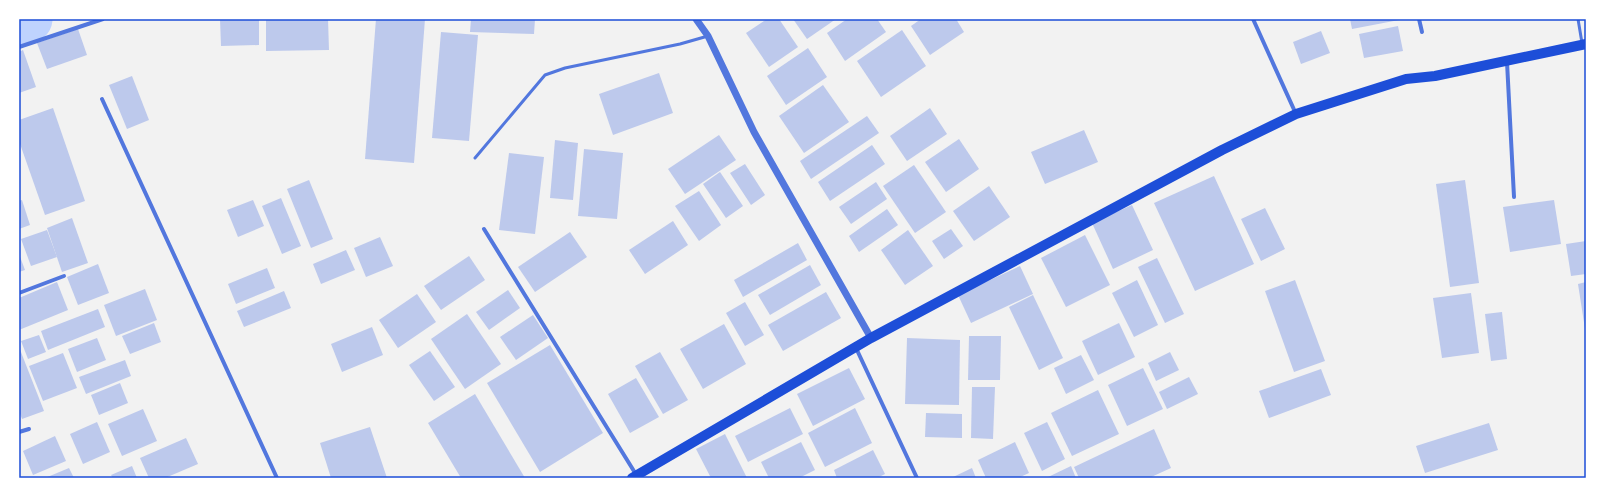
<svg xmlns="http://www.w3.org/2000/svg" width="1605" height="497" font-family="Poppins,sans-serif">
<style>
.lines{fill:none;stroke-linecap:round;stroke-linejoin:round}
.river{stroke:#bfd3fe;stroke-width:47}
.building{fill:#bdc9ec}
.service{stroke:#5277de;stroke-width:3}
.minor{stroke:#5277de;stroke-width:4}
.tertiary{stroke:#5277de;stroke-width:7}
.primary{stroke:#1d4ed8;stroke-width:10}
.neatline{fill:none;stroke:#1d4ed8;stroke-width:1.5}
</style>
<rect width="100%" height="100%" fill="#f2f2f2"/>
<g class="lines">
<path class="river" d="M19 22 29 19"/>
</g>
<g class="building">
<path d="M220 19H259V45L221 46Z"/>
<path d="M266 19H328L329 50 266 51Z"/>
<path d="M376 19H425L414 163 365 159Z"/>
<path d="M471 19H535L534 34 470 32Z"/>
<path d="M767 19H779L798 47 769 67 746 33Z"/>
<path d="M793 19H836L807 39Z"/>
<path d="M847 19H877L886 32 845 61 827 33Z"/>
<path d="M921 19H956L964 32 930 55 911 26Z"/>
<path d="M1350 19H1399V20L1352 29Z"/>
<path d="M1398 26 1403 51 1364 58 1359 34Z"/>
<path d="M78 29 87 55 47 69 37 43Z"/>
<path d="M902 30 926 66 881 97 857 61Z"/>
<path d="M1321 31 1330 53 1301 64 1293 42Z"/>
<path d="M441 32 478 35 469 141 432 138Z"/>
<path d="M808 48 827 77 786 105 767 76Z"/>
<path d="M23 50 36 87 19 93V52Z"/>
<path d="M659 73 673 113 613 135 599 94Z"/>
<path d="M132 76 149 120 127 129 109 85Z"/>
<path d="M823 85 849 122 804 153 779 116Z"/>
<path d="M53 108 85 201 45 215 19 141V120Z"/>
<path d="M930 108 947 134 907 161 890 136Z"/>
<path d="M867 116 879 133 811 179 800 161Z"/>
<path d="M1084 130 1098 162 1045 184 1031 152Z"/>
<path d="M719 135 736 160 685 194 668 169Z"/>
<path d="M959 139 979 169 946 192 925 162Z"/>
<path d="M555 140 578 143 573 200 550 198Z"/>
<path d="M872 145 885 164 830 201 818 182Z"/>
<path d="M584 149 623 153 617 219 578 216Z"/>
<path d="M509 153 544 157 535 234 499 230Z"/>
<path d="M745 164 765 195 751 205 730 173Z"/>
<path d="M914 165 946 212 915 233 883 186Z"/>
<path d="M720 172 743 206 726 218 703 184Z"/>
<path d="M1214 176 1254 264 1195 291 1154 203Z"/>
<path d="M309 180 333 239 311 248 287 189Z"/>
<path d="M1465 180 1479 283 1450 287 1436 184Z"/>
<path d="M876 182 887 199 851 224 839 207Z"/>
<path d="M989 186 1010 217 974 241 953 211Z"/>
<path d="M699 191 721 225 699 241 675 206Z"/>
<path d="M281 198 301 246 282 254 262 206Z"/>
<path d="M22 200 30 225 19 229V201Z"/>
<path d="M253 200 264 226 238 237 227 210Z"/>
<path d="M1554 200 1561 244 1510 252 1503 207Z"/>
<path d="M1132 205 1153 250 1113 269 1092 223Z"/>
<path d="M1265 208 1285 249 1261 261 1241 219Z"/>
<path d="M887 209 898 225 859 252 849 236Z"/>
<path d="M72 218 88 263 62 272 47 228Z"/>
<path d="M673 221 688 245 645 274 629 250Z"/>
<path d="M951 229 963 246 944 259 932 241Z"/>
<path d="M47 230 57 257 31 266 21 239Z"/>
<path d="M908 230 933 266 905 285 881 250Z"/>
<path d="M570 232 587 257 535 292 518 267Z"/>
<path d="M1085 235 1110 285 1066 307 1041 258Z"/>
<path d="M380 237 393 266 366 277 354 248Z"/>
<path d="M1586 241V274L1571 276 1566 244Z"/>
<path d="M798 243 807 260 743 297 734 280Z"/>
<path d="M346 250 355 270 321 284 313 264Z"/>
<path d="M19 254 25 270 19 272Z"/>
<path d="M469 256 485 280 441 310 424 286Z"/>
<path d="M1157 258 1184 314 1165 323 1138 267Z"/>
<path d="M98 264 109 293 78 305 67 277Z"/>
<path d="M810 265 821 285 770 315 758 295Z"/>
<path d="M1020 266 1033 294 971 323 958 295Z"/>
<path d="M267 268 275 288 236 304 228 284Z"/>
<path d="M1137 280 1158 325 1134 337 1112 293Z"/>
<path d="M1295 280 1325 361 1294 372 1265 291Z"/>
<path d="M57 282 68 310 19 330V298Z"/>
<path d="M1586 282V329H1585L1578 284Z"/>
<path d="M145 289 157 320 116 336 104 305Z"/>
<path d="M508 290 520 308 489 330 476 312Z"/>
<path d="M284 291 291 308 244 327 237 311Z"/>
<path d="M826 292 841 318 783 351 768 325Z"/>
<path d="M1471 293 1479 353 1442 358 1433 298Z"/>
<path d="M417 294 436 322 398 348 379 320Z"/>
<path d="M1033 295 1063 358 1039 370 1009 307Z"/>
<path d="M745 302 764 335 745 346 726 313Z"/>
<path d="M98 309 105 327 48 350 41 331Z"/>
<path d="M1502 312 1507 359 1491 361 1485 314Z"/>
<path d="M467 314 501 364 465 389 431 339Z"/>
<path d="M533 315 548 338 516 360 500 337Z"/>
<path d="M154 323 161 342 130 354 122 336Z"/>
<path d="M1119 323 1135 357 1098 375 1082 341Z"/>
<path d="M724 324 746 364 703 389 680 349Z"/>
<path d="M372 327 383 355 342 372 331 344Z"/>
<path d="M39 335 46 352 28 359 21 341Z"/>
<path d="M969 336H1001L1000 380H968Z"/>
<path d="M97 338 106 360 77 372 68 349Z"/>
<path d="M907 338 960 340 959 405 905 404Z"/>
<path d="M550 345 603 433 540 472 487 383Z"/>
<path d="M19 347 44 411 22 419 19 411Z"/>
<path d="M430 351 455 387 434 401 409 365Z"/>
<path d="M660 352 688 400 663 414 635 366Z"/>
<path d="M1170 352 1179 370 1156 381 1148 363Z"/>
<path d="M63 353 77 388 43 401 29 366Z"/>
<path d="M1081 355 1094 380 1066 394 1054 368Z"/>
<path d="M125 360 131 376 86 394 79 377Z"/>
<path d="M849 368 865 399 813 426 797 394Z"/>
<path d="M1143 368 1163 409 1127 426 1108 385Z"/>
<path d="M1321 369 1331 395 1269 418 1259 391Z"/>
<path d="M1189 377 1198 394 1167 409 1159 392Z"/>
<path d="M636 378 659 417 630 433 608 394Z"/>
<path d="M120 383 128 403 99 415 91 395Z"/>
<path d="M972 387H995L993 439 971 438Z"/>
<path d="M1098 390 1119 434 1072 456 1051 413Z"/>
<path d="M475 394 525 478H461L428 423Z"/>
<path d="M790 408 803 434 748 462 735 436Z"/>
<path d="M855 408 872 443 825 467 808 433Z"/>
<path d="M143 409 157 441 122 456 108 424Z"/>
<path d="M926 413 962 414V438L925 437Z"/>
<path d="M97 422 110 452 83 464 70 434Z"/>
<path d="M1047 422 1065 459 1042 471 1024 433Z"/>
<path d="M1489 423 1498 450 1425 473 1416 446Z"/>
<path d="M370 427 387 478H331L320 443Z"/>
<path d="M1154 429 1171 468 1149 478H1079L1074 467Z"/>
<path d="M725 434 747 478H711L696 449Z"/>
<path d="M55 436 66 461 33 475 23 451Z"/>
<path d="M186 438 198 464 165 478H149L140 458Z"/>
<path d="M801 442 815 470 799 478H769L761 462Z"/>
<path d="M1015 442 1029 473 1018 478H986L978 460Z"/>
<path d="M873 450 885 474 877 478H837L834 470Z"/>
<path d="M132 466 137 478H113L111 475Z"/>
<path d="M1071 466 1076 478H1046Z"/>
<path d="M69 468 74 478H45Z"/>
<path d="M972 468 976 478H951Z"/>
</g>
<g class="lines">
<g class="service">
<path d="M1578 19 1582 43"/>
<path d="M475 158 545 75 565 68 680 44 708 36"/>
</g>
<g class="minor">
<path d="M1253 19 1296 114"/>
<path d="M1419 19 1422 32"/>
<path d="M19 47 103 19"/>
<path d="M1507 62 1514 197"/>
<path d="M102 99 277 478"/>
<path d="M484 229 637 476"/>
<path d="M19 293 64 276"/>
<path d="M856 348 917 478"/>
<path d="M19 432 29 429"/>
</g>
<path class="tertiary" d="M696 19 708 36 754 132 871 338"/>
<path class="primary" d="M632 478 871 338 1222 150 1296 114 1406 79 1435 76 1586 44"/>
</g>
<rect width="1605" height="497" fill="none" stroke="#ffffff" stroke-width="40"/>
<rect x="20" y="20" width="1565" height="457" class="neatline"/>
</svg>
